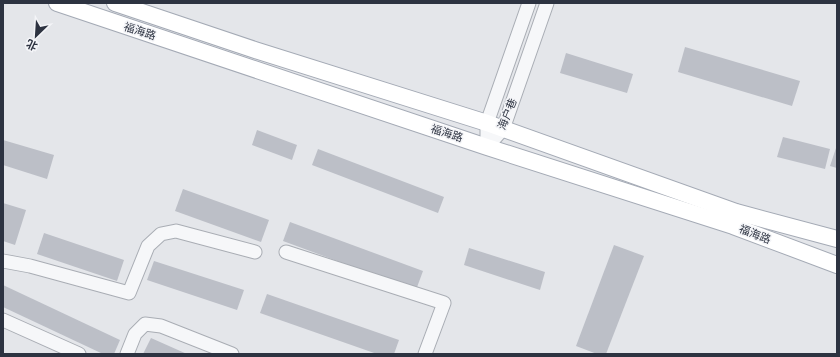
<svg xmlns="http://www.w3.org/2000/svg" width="840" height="357" font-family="'Archivo Narrow','Noto Sans SC',sans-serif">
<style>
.building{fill:#bcbfc7}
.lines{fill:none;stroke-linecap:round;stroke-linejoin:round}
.minor-casing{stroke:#a9adb4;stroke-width:15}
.major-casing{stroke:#a4aab5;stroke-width:18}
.minor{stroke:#f6f7f9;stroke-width:13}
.major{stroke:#fff;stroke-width:16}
.labels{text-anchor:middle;stroke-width:3;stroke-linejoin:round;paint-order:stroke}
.street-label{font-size:11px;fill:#2d3341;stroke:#f4f5f8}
</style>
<rect width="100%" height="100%" fill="#e4e6ea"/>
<g class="building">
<path d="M685 47 800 81 792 106 678 72Z"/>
<path d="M566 53 633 74 627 93 560 73Z"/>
<path d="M257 130 297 145 292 160 252 145Z"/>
<path d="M783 137 830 149 825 169 777 157Z"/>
<path d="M3 140 54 155 47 179 3 165Z"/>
<path d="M837 145V168L830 166Z"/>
<path d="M318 149 444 197 438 213 312 165Z"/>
<path d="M183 189 269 220 261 242 175 211Z"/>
<path d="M3 203 26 210 15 245 3 241Z"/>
<path d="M290 222 423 271 416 290 283 241Z"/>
<path d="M44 233 124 260 117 281 37 254Z"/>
<path d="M614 245 644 256 606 354H597L576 346Z"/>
<path d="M469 248 545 272 540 290 464 265Z"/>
<path d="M154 261 244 290 237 310 147 280Z"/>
<path d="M3 285 120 340 114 354H103L3 307Z"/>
<path d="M267 294 399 340 394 354H377L260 313Z"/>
<path d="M151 338 187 354H143Z"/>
</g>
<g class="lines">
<defs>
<g id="minor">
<path d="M487 147 503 129 547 3"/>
<path d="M487 147V123L529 3"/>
<path d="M286 252 444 303 425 354"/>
<path d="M3 261 30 266 129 293 148 246 161 234 176 231 255 252"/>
<path d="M3 320 79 354"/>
<path d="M127 354 135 334 145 324 161 326 232 354"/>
</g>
<g id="major">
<path d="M57 3 487 147 733 226 837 265"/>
<path d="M115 3 255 50 487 123 736 212 837 239"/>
</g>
</defs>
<use href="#minor" class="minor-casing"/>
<use href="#major" class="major-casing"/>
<use href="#minor" class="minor"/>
<use href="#major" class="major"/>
</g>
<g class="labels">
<g class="street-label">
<text transform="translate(140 31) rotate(18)" y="4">福海路</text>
<text transform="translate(507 114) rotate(-68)" y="4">海户巷</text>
<text transform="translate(447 133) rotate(18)" y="4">福海路</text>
<text transform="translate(755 234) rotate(21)" y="4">福海路</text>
</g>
</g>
<rect width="840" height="357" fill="none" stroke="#2d3341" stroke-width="8"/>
<g transform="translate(36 36) rotate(205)" stroke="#f4f5f8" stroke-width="3" paint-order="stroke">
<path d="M0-3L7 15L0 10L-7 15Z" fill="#2d3341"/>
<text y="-6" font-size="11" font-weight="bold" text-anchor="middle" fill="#2d3341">北</text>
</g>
</svg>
